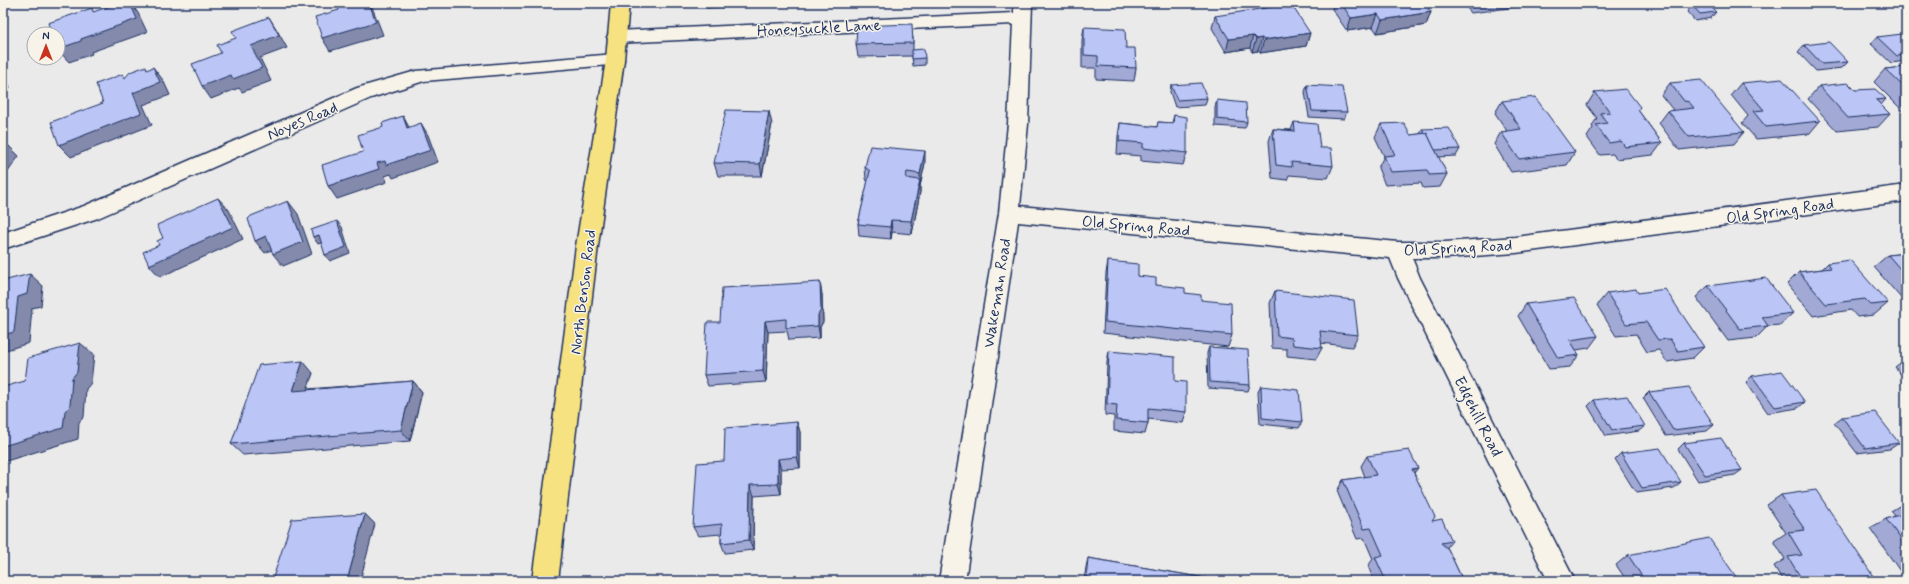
<svg xmlns="http://www.w3.org/2000/svg" width="1909" height="584" font-family="Mynerve,sans-serif">
<style>
.lines{fill:none;stroke-linecap:round;stroke-linejoin:round}
.minor-casing{stroke:#1b2f5e;stroke-width:3}
.major-casing{stroke:#1b2f5e;stroke-width:3}
.minor{fill:#f7f3e8;fill-rule:evenodd}
.major{fill:#f7e281;fill-rule:evenodd}
.wall{fill:#a1a9d4;stroke:#1b2f5e}
.shaded-wall{fill:#838aac;stroke:#1b2f5e}
.building{fill:#bbc5f6;stroke:#1b2f5e}
.labels{text-anchor:middle;stroke-width:3;stroke-linejoin:round;paint-order:stroke}
.street-label{font-size:16px;fill:#1b2f5e;stroke:#f7f3e8}
</style>
<rect width="100%" height="100%" fill="#ebeaeb"/>
<filter id="ink" filterUnits="userSpaceOnUse"><feTurbulence type="fractalNoise" baseFrequency=".025" numOctaves="2"/><feDisplacementMap in="SourceGraphic" scale="8" xChannelSelector="R" yChannelSelector="G"/><feConvolveMatrix kernelMatrix="1 2 1 2 8 2 1 2 1" color-interpolation-filters="sRGB"/></filter>
<g filter="url(#ink)">
<g class="lines">
<defs>
<g id="minor">
<path d="M1014 3H1032L1028 124 1020 206 1398 242H1445L1516 237 1906 185V201L1516 253 1445 258H1412L1420 278 1575 581H1548L1398 278 1390 258 1018 222 965 581H939L999 213 1008 124 1013 24 616 43 610 41 607 37 610 33 616 31 1014 13Z"/>
<path d="M615 54 621 56 624 60 621 64 424 81 371 98 98 218 3 249V233L84 206 357 88 416 71Z"/>
</g>
<path id="major" d="M611 3H629L624 60 598 246 558 581H532L576 246 606 60Z"/>
</defs>
<use href="#minor" class="minor-casing"/>
<use href="#major" class="major-casing"/>
<use href="#minor" class="minor"/>
<use href="#major" class="major"/>
</g>
<g class="wall">
<path d="M705 3H730V7L706 8Z"/>
<path d="M1334 3H1424L1431 12 1426 25 1377 33 1373 27 1347 31 1332 9Z"/>
<path d="M1463 3H1547L1471 13Z"/>
<path d="M1692 5 1716 12 1711 18 1695 21 1687 12Z"/>
<path d="M1215 16 1310 33 1306 46 1260 53 1258 51 1252 52 1250 48 1226 52 1212 28Z"/>
<path d="M1084 27 1126 48 1136 68 1134 81 1096 79V68H1082V40Z"/>
<path d="M913 37V50L925 58V65L913 66 912 56 858 57 856 44Z"/>
<path d="M1877 37 1906 38V61L1891 63 1871 44Z"/>
<path d="M1804 45 1848 62 1842 68 1816 71 1798 52Z"/>
<path d="M1906 67V114L1874 82 1885 69Z"/>
<path d="M1670 83 1744 132 1734 144 1679 150 1659 123 1668 111 1673 110 1661 95Z"/>
<path d="M1741 83 1820 121 1809 134 1756 139 1742 123 1748 116 1731 95Z"/>
<path d="M1171 85 1207 98 1205 105 1175 107 1170 92Z"/>
<path d="M1307 85 1347 112 1344 119 1309 117 1305 92Z"/>
<path d="M1819 86 1855 90 1886 99 1881 105 1890 114 1878 127 1837 131 1808 99Z"/>
<path d="M1595 92 1638 110 1662 143 1653 155 1616 159 1613 154 1600 155 1587 137 1593 128 1592 126 1597 118 1587 105Z"/>
<path d="M1217 100 1247 122 1245 128 1215 126V107Z"/>
<path d="M1502 101 1575 152 1567 165 1511 172 1494 144 1501 132 1507 131 1495 113Z"/>
<path d="M1174 115 1187 153 1183 165 1141 161V156L1117 154 1118 136 1120 123 1157 127 1158 122 1172 123Z"/>
<path d="M1294 122 1333 166 1328 178 1289 175 1287 180 1272 178 1269 141 1273 129 1291 130Z"/>
<path d="M772 124 762 176H718L714 163Z"/>
<path d="M1381 124 1410 135 1420 134 1422 129 1460 149 1456 156 1438 157 1447 174 1440 187 1423 188 1421 183 1385 185 1378 168 1384 156 1375 137Z"/>
<path d="M925 163 920 186V192L912 234 892 232 891 239 859 236 858 224 868 181 866 180 865 167Z"/>
<path d="M1906 253V304L1874 267 1888 255Z"/>
<path d="M1108 261 1156 285 1185 293 1201 300 1232 335 1228 347 1103 333 1106 273Z"/>
<path d="M1828 263 1888 303 1874 315 1857 317 1851 310 1813 316 1787 284 1799 272 1822 269Z"/>
<path d="M1708 286 1793 313 1780 325 1768 326 1756 338 1728 341 1696 297Z"/>
<path d="M1275 291 1358 335 1352 347 1321 343 1322 348 1316 359 1287 356V349L1272 348 1270 303Z"/>
<path d="M1607 293H1638L1704 347 1693 358 1667 362 1659 350 1647 352 1636 334 1616 336 1597 305Z"/>
<path d="M822 294 823 322 820 327V338L789 340 787 331 768 332 766 382 708 386 704 375 720 322Z"/>
<path d="M1526 304 1598 336 1589 348 1576 350 1579 355 1570 367 1549 369 1518 316Z"/>
<path d="M1209 347 1250 385 1248 391 1208 388 1207 353Z"/>
<path d="M1109 351 1175 381 1186 412 1183 423 1148 419V423L1145 434 1114 431V416L1105 415 1107 362Z"/>
<path d="M1903 361H1906V381L1895 367Z"/>
<path d="M313 373 307 389 413 381 422 392 410 441 243 455 231 444Z"/>
<path d="M1752 376 1805 402 1798 408 1768 413 1746 382Z"/>
<path d="M1261 386 1302 422 1299 428 1260 424 1258 392Z"/>
<path d="M1649 392 1714 425 1707 431 1666 436 1643 398Z"/>
<path d="M1594 400 1645 426 1639 431 1606 436 1588 406Z"/>
<path d="M1842 417 1899 443 1890 449 1857 453 1834 423Z"/>
<path d="M797 422 800 432V468L781 469V494L754 496 753 550 725 553 721 543V534L698 536 693 527 724 461Z"/>
<path d="M1684 443 1742 470 1735 475 1698 481 1678 449Z"/>
<path d="M1621 453 1681 482 1674 488 1636 493 1615 459Z"/>
<path d="M1367 456 1414 473 1432 521 1452 541 1447 547 1463 581H1374L1368 566 1373 559 1364 538 1357 539 1337 491 1343 480 1365 477 1361 466Z"/>
<path d="M1781 495 1873 576 1864 581H1783L1774 566 1785 559 1774 541 1786 533 1767 505Z"/>
<path d="M1906 502V573L1902 574 1870 528 1886 519 1895 516 1891 511Z"/>
<path d="M1628 555 1739 581H1627L1616 565Z"/>
<path d="M1088 558 1223 581H1084L1086 567Z"/>
</g>
<g class="shaded-wall">
<path d="M130 3H131L138 13 147 32 91 52 92 54 69 62 58 50 81 39Z"/>
<path d="M369 3H374V5L372 7 383 35 330 51 322 38Z"/>
<path d="M1431 12 1426 25 1377 33 1382 20Z"/>
<path d="M1378 14 1373 27 1347 31 1351 18Z"/>
<path d="M269 17 277 30 287 48 260 58 271 81 242 92 239 88 211 99 202 86 251 46Z"/>
<path d="M1310 33 1306 46 1260 53 1264 40Z"/>
<path d="M1253 36 1250 48 1226 52 1229 39Z"/>
<path d="M1262 38 1258 51 1252 52 1256 39Z"/>
<path d="M3 66 10 88 3 91Z"/>
<path d="M153 67 163 80 170 95 143 105 152 125 71 157 59 145Z"/>
<path d="M769 111 772 124 762 176 760 164Z"/>
<path d="M403 116 410 129 407 128Z"/>
<path d="M421 123 428 135 438 162 393 178 391 174 385 176 387 182 337 199 328 186 377 163Z"/>
<path d="M6 143 19 156 3 179V148Z"/>
<path d="M925 151V163L920 186V174Z"/>
<path d="M920 180V192L912 234 911 221Z"/>
<path d="M218 198 229 210 243 239 160 277 149 265Z"/>
<path d="M288 201 298 214 312 254 283 266 273 254Z"/>
<path d="M891 220 892 232 891 239 890 227Z"/>
<path d="M337 221 342 227 350 253 330 261 325 255Z"/>
<path d="M319 235 324 242 318 244 313 237Z"/>
<path d="M266 236 276 248 265 253 255 241Z"/>
<path d="M30 274 43 286 41 306 32 308 29 343 3 351V335L18 297Z"/>
<path d="M820 282 822 294 823 322 820 327V338L818 326V315Z"/>
<path d="M765 321 768 332 766 382 763 371Z"/>
<path d="M80 343 94 354 91 383 86 389 84 417 79 422 78 439 3 462V446L65 411Z"/>
<path d="M303 361 313 373 303 402 293 391Z"/>
<path d="M413 381 422 392 410 441 401 430Z"/>
<path d="M797 422 800 432V468L797 457Z"/>
<path d="M778 459 781 469V494L778 484Z"/>
<path d="M1418 468 1410 478 1412 469Z"/>
<path d="M750 485 754 496 753 550 749 540Z"/>
<path d="M365 514 375 524 360 581H347Z"/>
</g>
<g class="building">
<path d="M119 3H130L137 19 81 39V41L58 49V34H52L48 23 92 8 93 12Z"/>
<path d="M337 3H369L376 22 322 38 315 17 339 10Z"/>
<path d="M1341 3H1424L1431 12 1382 20 1378 14 1351 18Z"/>
<path d="M1707 3 1716 12 1700 14 1692 5Z"/>
<path d="M1291 4 1310 33 1264 40 1262 38 1256 39 1253 36 1229 39 1215 16Z"/>
<path d="M269 17 279 35 251 46 262 68 233 79 231 75 202 86 192 64 221 53 217 45 236 38 232 31Z"/>
<path d="M912 24 913 43 856 44 857 26Z"/>
<path d="M1084 27 1125 29 1126 48H1135L1136 68 1098 66V56L1084 55Z"/>
<path d="M1902 34 1906 38V55L1897 56 1877 37Z"/>
<path d="M1829 42 1848 62 1822 64 1804 45Z"/>
<path d="M924 49 925 58 912 59V50Z"/>
<path d="M146 66 147 70 153 67 160 82 133 93 141 113 59 145 51 122 103 103 96 84 123 74 125 78 130 72Z"/>
<path d="M1906 67V89L1885 69Z"/>
<path d="M1782 79 1820 121 1766 127 1753 111 1764 110 1741 83Z"/>
<path d="M1701 80 1744 132 1689 137 1668 111 1694 108 1689 102 1684 101 1670 83Z"/>
<path d="M1201 83 1207 98 1177 100 1171 85Z"/>
<path d="M1848 83 1855 90 1875 89 1886 99 1876 100 1890 114 1848 118 1819 86Z"/>
<path d="M1307 85 1342 87 1347 112 1312 111Z"/>
<path d="M1626 89 1640 107 1638 110 1662 143 1625 147 1621 141 1609 143 1596 125 1607 123 1600 113 1610 112 1595 92Z"/>
<path d="M1535 97 1575 152 1519 159 1501 132 1521 129 1502 101Z"/>
<path d="M1217 100 1246 103 1247 122 1217 119Z"/>
<path d="M726 110 769 111 760 164 714 163Z"/>
<path d="M1174 115 1187 117V153L1143 148V143L1119 141 1120 123 1157 127 1158 122 1173 123Z"/>
<path d="M403 116 407 128 421 123 431 150 386 165 385 161 377 163 379 169 328 186 322 165 363 152 358 135 383 127 382 123Z"/>
<path d="M1294 122 1317 124 1320 148H1331L1333 166 1291 162 1292 167 1276 165 1273 129 1295 131Z"/>
<path d="M1404 123 1410 135 1427 133 1447 174 1429 175 1427 170 1391 172 1384 156 1395 155 1381 124Z"/>
<path d="M1449 128 1460 149 1435 150 1427 133 1425 134 1422 129Z"/>
<path d="M6 143 3 148V144Z"/>
<path d="M870 146 925 151 920 174 907 172 906 178 920 180 911 221 891 220 890 227 858 224 870 171 865 167Z"/>
<path d="M218 198 233 227 149 265 143 252 159 245 157 241 163 238 157 225Z"/>
<path d="M288 201 303 242 273 254 266 236 255 241 248 219 251 216Z"/>
<path d="M337 221 346 247 325 255 319 235 313 237 311 230Z"/>
<path d="M1906 253V276L1888 255Z"/>
<path d="M1850 260 1888 303 1871 305 1865 299 1826 304 1799 272 1831 268 1828 263Z"/>
<path d="M1108 261 1138 264V276L1156 278V285L1185 288V293L1201 295V300L1231 303 1232 335 1105 322Z"/>
<path d="M30 274 27 294 18 297 14 332 3 335V281Z"/>
<path d="M1766 278 1793 313 1762 317 1768 326 1740 329 1708 286Z"/>
<path d="M820 282 821 310 818 315V326L786 328V319L765 321 763 371 704 375 707 322H720L722 288Z"/>
<path d="M1636 289 1638 293 1665 289 1704 347 1678 351 1670 339 1658 340 1646 322 1626 324 1607 293Z"/>
<path d="M1275 291 1354 300 1358 335 1320 331 1322 348 1293 345 1292 338 1277 336Z"/>
<path d="M1574 298 1598 336 1570 340 1579 355 1558 358 1526 304Z"/>
<path d="M80 343 77 372 72 378 70 406 65 411 63 428 3 446V387L25 381 28 358Z"/>
<path d="M1209 347 1248 350 1250 385 1210 382Z"/>
<path d="M1109 351 1175 357V381L1186 382V412L1148 408V423L1116 420 1117 405 1107 404Z"/>
<path d="M303 361 293 391 413 381 401 430 231 444 259 365Z"/>
<path d="M1903 361H1906V365Z"/>
<path d="M1782 371 1805 402 1775 407 1752 376Z"/>
<path d="M1261 386 1299 390 1302 422 1262 418Z"/>
<path d="M1689 387 1714 425 1673 430 1649 392Z"/>
<path d="M1627 396 1645 426 1612 430 1594 400Z"/>
<path d="M1875 412 1899 443 1865 448 1842 417Z"/>
<path d="M797 422V457L778 459V484L750 485 749 540 721 543 722 524 693 527 697 463 724 461 725 428Z"/>
<path d="M1721 438 1742 470 1705 475 1684 443Z"/>
<path d="M1660 448 1681 482 1642 488 1621 453Z"/>
<path d="M1409 450 1418 468 1412 469 1435 517 1432 521 1442 519 1452 541 1441 543 1448 549 1463 581H1386L1375 557 1383 555 1371 528 1364 529 1343 480 1376 475 1367 456Z"/>
<path d="M1816 490 1873 576 1833 581H1803L1788 557 1802 555 1788 532 1805 530 1781 495Z"/>
<path d="M1906 513V546L1886 519Z"/>
<path d="M365 514 347 581H272L292 519Z"/>
<path d="M1709 538 1739 581H1645L1628 555Z"/>
<path d="M1088 558 1223 581H1086Z"/>
</g>
</g>
<g class="labels">
<g class="street-label">
<text transform="translate(819 27) rotate(-3)" y="6">Honeysuckle Lane</text>
<text transform="translate(302 120) rotate(-23)" y="6">Noyes Road</text>
<text transform="translate(1780 210) rotate(-8)" y="6">Old Spring Road</text>
<text transform="translate(1136 225) rotate(5)" y="6">Old Spring Road</text>
<text transform="translate(1458 247) rotate(-3)" y="6">Old Spring Road</text>
<text transform="translate(582 292) rotate(-83)" y="6">North Benson Road</text>
<text transform="translate(996 293) rotate(-81)" y="6">Wakeman Road</text>
<text transform="translate(1479 416) rotate(63)" y="6">Edgehill Road</text>
</g>
</g>
<rect width="1909" height="584" fill="none" stroke="#f7f3e8" stroke-width="16"/>
<rect x="8" y="8" width="1893" height="568" fill="none" stroke="#1b2f5e" stroke-width="1.5" filter="url(#ink)"/>
<g transform="translate(46 46)"><circle r="19" fill="#f7f3e8" stroke="#9fa5b1"/>
<path d="M0-3L7 15L0 10L-7 15Z" fill="#c8321e"/>
<text y="-6" font-size="11" font-weight="bold" text-anchor="middle" fill="#1b2f5e">N</text>
</g>
</svg>
